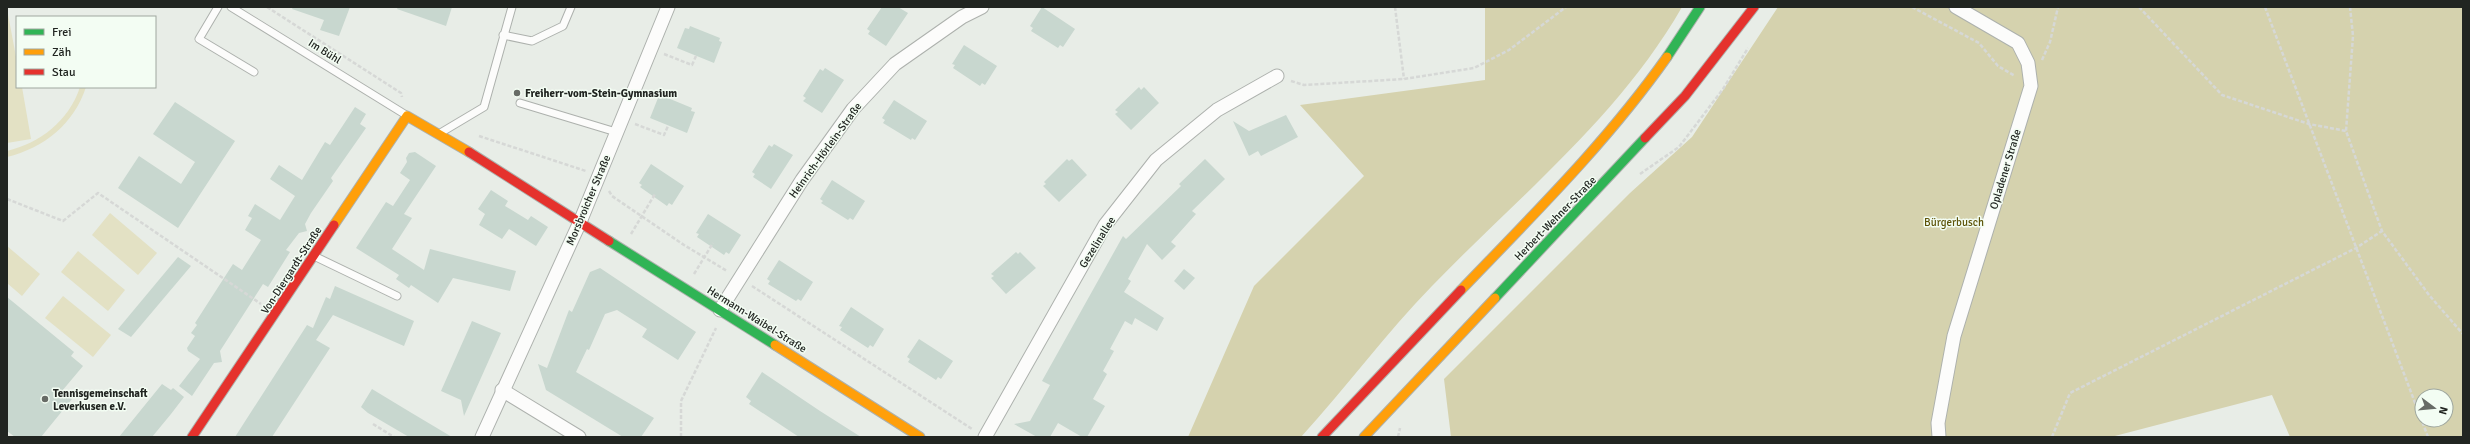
<svg xmlns="http://www.w3.org/2000/svg" width="2470" height="444" font-family="Signika,sans-serif">
<style>
.green{fill:#e3e1c4}
.forest{fill:#d5d2ae;fill-rule:evenodd}
.building{fill:#c8d7cf}
.lines{fill:none;stroke-linecap:round;stroke-linejoin:round}
.lane-casing{stroke:#adb1ad;stroke-width:9}
.street-casing{stroke:#adb1ad;stroke-width:15}
.fast-casing{stroke:#adb1ad;stroke-width:11}
.slow-casing{stroke:#adb1ad;stroke-width:11}
.jam-casing{stroke:#adb1ad;stroke-width:11}
.path{stroke:#d6d8d6;stroke-width:2.5;stroke-dasharray:4 2;stroke-linecap:butt}
.lane{stroke:#fcfcfb;stroke-width:7}
.street{stroke:#fcfcfb;stroke-width:13}
.fast{stroke:#30b455;stroke-width:9}
.slow{stroke:#ff9f0a;stroke-width:9}
.jam{stroke:#e5322d;stroke-width:9}
.poi-dot{fill:#676b66;stroke:#f3fdf3;stroke-width:1.5}
.labels{text-anchor:middle;stroke-width:3;stroke-linejoin:round;paint-order:stroke}
.street-label{font-size:11px;fill:#212521;stroke:#f3fdf3}
.poi-label{font-size:11px;font-weight:bold;fill:#212521;stroke:#f3fdf3;text-anchor:start}
.park-label{font-size:11px;fill:#5d5308;stroke:#f3fdf3}
</style>
<rect width="100%" height="100%" fill="#e8ede7"/>
<g class="green">
<path d="M7 9 17 62V87H22L31 139 7 143Z"/>
<path d="M80 87H86C74 124 44 148 7 157V151C40 143 69 121 80 87Z"/>
<path d="M110 213 157 253 138 275 92 235Z"/>
<path d="M7 246 40 274 22 296 7 283Z"/>
<path d="M78 251 125 290 108 311 61 272Z"/>
<path d="M63 296 111 335 93 357 45 318Z"/>
</g>
<g class="forest">
<path d="M1485 7H1682C1619 117 1519 196 1432 286 1386 333 1346 388 1301 437H1188L1254 286 1364 176 1300 105 1485 80Z"/>
<path d="M1778 7H2463V437H2290L2272 395 2111 437H1451L1444 379 1630 193 1692 137ZM2422 396H2446V420H2422Z"/>
</g>
<g class="building">
<path d="M293 7H350L339 36 320 30 324 20 292 9Z"/>
<path d="M398 7H452L446 26 397 9Z"/>
<path d="M882 7H898L908 13 886 46 868 34 870 31 867 29Z"/>
<path d="M1042 7 1075 29 1063 47 1060 45 1058 48 1031 31 1033 28 1030 26Z"/>
<path d="M690 26 720 38 719 41 722 42 714 63 677 48 685 28 689 29Z"/>
<path d="M964 45 997 66 985 85 982 83 980 86 953 68 955 65 952 64Z"/>
<path d="M825 68 844 80 822 113 803 101 806 98 803 96 820 69 823 71Z"/>
<path d="M1139 87 1141 90 1144 87 1159 103 1131 130 1115 114 1118 112 1115 110Z"/>
<path d="M663 96 692 108 691 111 695 112 687 133 650 118 658 98 661 99Z"/>
<path d="M894 100 927 121 915 140 912 138 911 140 883 123 885 120 882 118Z"/>
<path d="M175 102 235 141 178 228 118 188 139 156 181 184 195 162 153 134Z"/>
<path d="M355 107 366 114 360 124 366 128 331 178 333 181 311 213 305 224 307 231 299 233 286 250 290 252 268 287 263 284 220 351 222 362 214 363 192 396 179 386 200 359 188 351 187 348 195 336 191 333 197 325 195 323 233 264 242 270 261 240 245 230 252 218 248 216 255 204 280 220 295 196 270 179 279 165 302 180 325 142 330 145Z"/>
<path d="M1286 115 1298 137 1261 156 1258 151 1249 156 1233 121 1249 131Z"/>
<path d="M774 144 793 155 771 189 753 177 755 174 752 172 769 145 772 147Z"/>
<path d="M415 152 436 166 404 214 412 218 392 249 424 270 430 249 516 271 510 291 453 278 438 303 411 285 409 288 396 279 399 275 356 248 386 202 393 206 410 180 400 173 407 162 406 158 409 153Z"/>
<path d="M1067 159 1069 161 1072 159 1087 175 1059 202 1043 186 1046 184 1044 182Z"/>
<path d="M1205 159 1225 179 1192 211 1196 214 1171 242 1176 246 1162 260 1147 244 1128 279 1131 281 1124 292 1164 318 1157 331 1135 318 1132 325 1125 321 1110 349 1114 351 1103 371 1107 374 1093 399 1105 406 1087 437H1082L1058 423 1050 437H1037L1014 424 1030 421 1050 385 1042 381 1123 236 1126 239 1181 186 1179 184Z"/>
<path d="M651 164 684 186 672 205 669 203 667 206 640 187 642 185 639 183Z"/>
<path d="M832 180 865 201 853 220 850 218 848 220 821 203 823 201 820 199Z"/>
<path d="M491 190 508 201 505 206 528 220 531 216 548 227 536 246 509 229 502 239 479 225 485 214 478 209Z"/>
<path d="M708 214 741 235 729 254 726 252 724 255 697 237 699 234 696 233Z"/>
<path d="M1016 252 1018 254 1020 252 1036 268 1006 294 991 278 994 276 991 274Z"/>
<path d="M178 257 191 266 131 337 118 329Z"/>
<path d="M779 260 813 282 801 301 798 299 796 301 768 284 770 281 767 279Z"/>
<path d="M600 268 696 332 678 360 642 337 647 329 617 310 605 314 589 350 587 349 576 372 654 418 641 437H623L546 390 538 364 547 368 569 310 572 312 590 272Z"/>
<path d="M1184 269 1195 278 1184 290 1174 281Z"/>
<path d="M335 286 414 321 404 346 333 315 316 340 330 348 272 437H235L307 325 313 328 326 297 330 299Z"/>
<path d="M7 297 74 352 71 356 83 366 62 391 72 399 41 437H15L7 431Z"/>
<path d="M851 307 884 329 873 347 870 345 868 348 840 330 842 327 839 326Z"/>
<path d="M472 321 501 333 464 416 461 400 441 391Z"/>
<path d="M919 339 953 361 941 379 938 377 936 380 908 362 910 359 907 357Z"/>
<path d="M762 372 820 411 861 437H799L749 404 751 401 746 397Z"/>
<path d="M162 384 171 390 173 388 184 397 171 414 152 437H119Z"/>
<path d="M372 389 410 412 452 437H409L368 413 361 407Z"/>
</g>
<g class="lines">
<defs>
<g id="lane">
<path d="M218 7 199 39 254 72"/>
<path d="M231 7 406 115"/>
<path d="M503 35 532 41 563 26 571 7"/>
<path d="M520 103 616 132"/>
<path d="M442 132 484 107 512 7"/>
<path d="M314 256 397 296"/>
</g>
<g id="street">
<path d="M720 310 802 180 853 109 895 64 962 17 982 7"/>
<path d="M502 390 579 437"/>
<path d="M482 437 580 222 668 7"/>
<path d="M985 437 1105 225 1156 160 1217 110 1277 76"/>
<path d="M1939 437 1938 423 1954 336 2031 86 2028 63 2018 43 1956 7"/>
</g>
<g id="fast">
<path d="M1667 57 1700 7"/>
<path d="M609 241 775 345"/>
<path d="M1495 298 1645 138"/>
</g>
<g id="slow">
<path d="M334 225 407 116 469 152"/>
<path d="M1461 290C1533 215 1607 142 1667 57"/>
<path d="M775 345 920 437"/>
<path d="M1364 437 1495 298"/>
</g>
<g id="jam">
<path d="M1645 138 1685 96 1754 7"/>
<path d="M469 152 609 241"/>
<path d="M192 437 334 225"/>
<path d="M1322 437 1461 290"/>
</g>
</defs>
<use href="#lane" class="lane-casing"/>
<use href="#street" class="street-casing"/>
<use href="#fast" class="fast-casing"/>
<use href="#slow" class="slow-casing"/>
<use href="#jam" class="jam-casing"/>
<g class="path">
<path d="M267 7 401 93 402 97"/>
<path d="M1395 7 1404 79"/>
<path d="M1912 7 1979 43 1998 66 2015 76"/>
<path d="M2139 7 2222 95 2309 124 2346 131"/>
<path d="M2265 7 2428 437"/>
<path d="M2350 7 2353 36 2346 131 2382 231 2429 295 2463 334"/>
<path d="M664 54 692 65 696 56"/>
<path d="M2042 60 2050 42 2058 7"/>
<path d="M1291 81 1304 85 1404 79 1474 68 1509 50 1566 7"/>
<path d="M635 124 664 135 668 126"/>
<path d="M479 136 586 171"/>
<path d="M1640 174 1679 147 1723 89 1748 48"/>
<path d="M609 191 612 196 684 245 727 271"/>
<path d="M7 199 63 221 98 193 261 304"/>
<path d="M631 234 655 194"/>
<path d="M694 274 713 243"/>
<path d="M752 286 972 429"/>
<path d="M373 424 394 437"/>
<path d="M681 437V401L716 328"/>
<path d="M1398 437 1400 428"/>
<path d="M2052 437 2070 393 2356 248 2382 231"/>
</g>
<use href="#lane" class="lane"/>
<use href="#street" class="street"/>
<use href="#fast" class="fast"/>
<use href="#slow" class="slow"/>
<use href="#jam" class="jam"/>
</g>
<g class="poi-dot">
<circle cx="517" cy="93" r="4"/>
<circle cx="45" cy="399" r="4"/>
</g>
<g class="labels">
<g class="street-label">
<text transform="translate(325 51) rotate(32)" y="4">Im Bühl</text>
<text transform="translate(825 150) rotate(-54)" y="4">Heinrich-Hörlein-Straße</text>
<text transform="translate(2005 169) rotate(-73)" y="4">Opladener Straße</text>
<text transform="translate(588 200) rotate(-67)" y="4">Morsbroicher Straße</text>
<text transform="translate(1555 218) rotate(-46)" y="4">Herbert-Wehner-Straße</text>
<text transform="translate(1097 242) rotate(-58)" y="4">Gezelinallee</text>
<text transform="translate(291 270) rotate(-57)" y="4">Von-Diergardt-Straße</text>
<text transform="translate(757 319) rotate(32)" y="4">Hermann-Waibel-Straße</text>
</g>
<g class="poi-label">
<text x="525" y="97">Freiherr-vom-Stein-Gymnasium</text>
<text x="53" y="397">Tennisgemeinschaft<tspan x="53" dy="13">Leverkusen e.V.</tspan></text>
</g>
<g class="park-label">
<text x="1954" y="226">Bürgerbusch</text>
</g>
</g>
<rect width="2470" height="444" fill="none" stroke="#212521" stroke-width="16"/>
<rect x="16" y="16" width="140" height="72" fill="#f3fdf3" stroke="#9fa79f"/>
<rect x="24" y="29" width="20" height="6" fill="#30b455" stroke="#9fa79f"/>
<text x="52" y="36" font-size="12" fill="#212521">Frei</text>
<rect x="24" y="49" width="20" height="6" fill="#ff9f0a" stroke="#9fa79f"/>
<text x="52" y="56" font-size="12" fill="#212521">Zäh</text>
<rect x="24" y="69" width="20" height="6" fill="#e5322d" stroke="#9fa79f"/>
<text x="52" y="76" font-size="12" fill="#212521">Stau</text>
<g transform="translate(2434 408) rotate(106)"><circle r="19" fill="#f3fdf3" stroke="#9fa79f"/>
<path d="M0-3L7 15L0 10L-7 15Z" fill="#676b66"/>
<text y="-6" font-size="11" font-weight="bold" text-anchor="middle" fill="#212521">N</text>
</g>
</svg>
